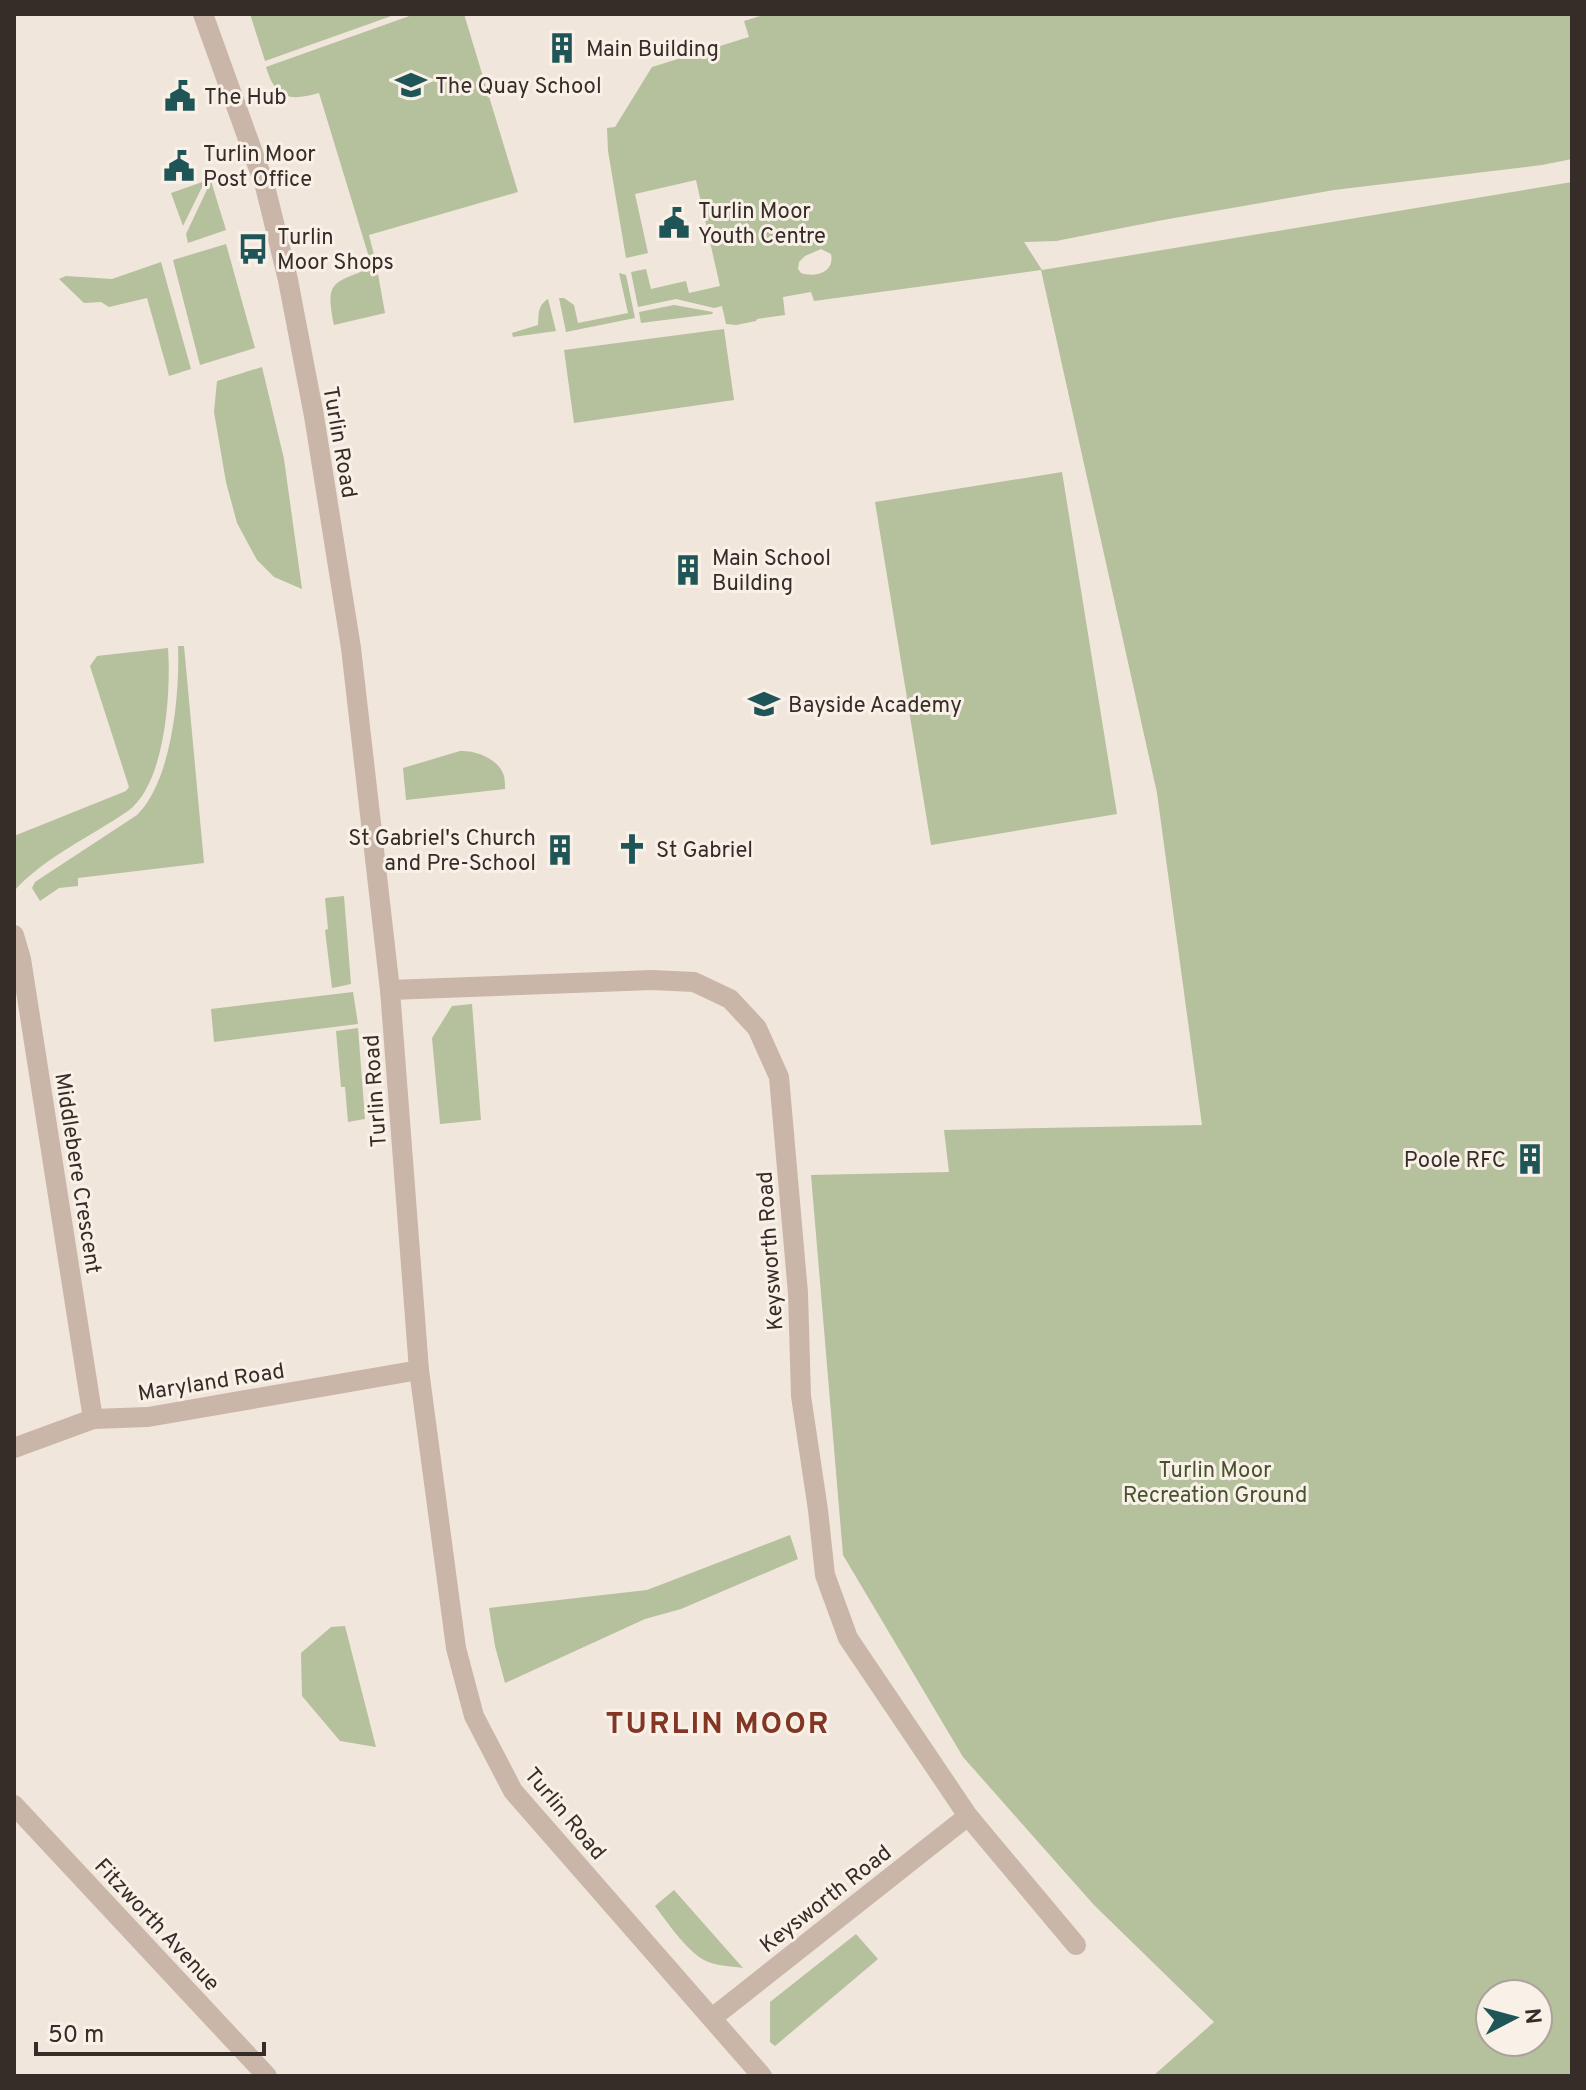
<svg xmlns="http://www.w3.org/2000/svg" width="1586" height="2090" font-family="Overpass,sans-serif">
<style>
.green{fill:#b5c09c;fill-rule:evenodd}
.lines{fill:none;stroke-linecap:round;stroke-linejoin:round}
.minor{stroke:#c9b6a8;stroke-width:20}
.labels{text-anchor:middle;stroke-width:6;stroke-linejoin:round;paint-order:stroke}
.poi-label{font-size:22px;fill:#362c28;stroke:#f9f1e8;text-anchor:start}
.street-label{font-size:22px;fill:#362c28;stroke:#f9f1e8}
.park-label{font-size:22px;fill:#47532d;stroke:#f9f1e8}
.district-label{font-size:30px;font-weight:bold;letter-spacing:2px;fill:#833623;stroke:#f9f1e8}
</style>
<rect width="100%" height="100%" fill="#f1e6dc"/>
<g class="green">
<path d="M250 14H397L265 61Z"/>
<path d="M415 14H464L518 192 369 235 376 263 385 313 334 325C324 278 335 284 372 267L319 93C290 101 276 100 266 67Z"/>
<path d="M766 14H1572V159L1542 165 1334 190 1163 220 1056 241 1024 242 1042 270 1572 182V2076H1153L1214 2022 1094 1905 963 1757 843 1555 811 1175 949 1172 944 1130 1202 1125 1157 793 1041 270 814 301 811 292 783 297 785 315 757 319 756 321 736 325 726 324 722 306 714 308 676 299 638 307 631 272 646 269 651 289 686 281 689 293 720 286 696 180 635 194 648 253 626 258 608 151 607 128 615 127 652 67 749 37 744 21ZM821 249 831 254C835 272 816 278 801 273L798 269 799 262 805 256ZM1490 1994H1538V2042H1490Z"/>
<path d="M205 181 183 226 171 193Z"/>
<path d="M211 181 226 230 188 243 186 234Z"/>
<path d="M226 244 255 348 200 365 173 260Z"/>
<path d="M161 262 191 369 169 376 147 298 109 307 101 302 84 303 59 279 66 276 112 279Z"/>
<path d="M619 273 626 275 635 318 566 332 559 298H564L574 305 578 323 628 313Z"/>
<path d="M548 299 556 331 513 337 512 333 538 325C539 314 537 306 548 299Z"/>
<path d="M674 305 713 312 712 314 641 323 639 312Z"/>
<path d="M724 329 734 400 574 423 564 350Z"/>
<path d="M262 367 284 459 302 589 274 577 257 560 237 523 226 482 214 412 217 381Z"/>
<path d="M1062 472 1117 814 931 845 875 502Z"/>
<path d="M178 646H184L204 863 78 878V886L59 888 40 901 32 888 35 882 137 815C172 781 180 693 178 646Z"/>
<path d="M168 648C171 691 166 783 128 811 90 837 45 857 14 891V836L126 791 129 787 90 666 97 656Z"/>
<path d="M460 751C476 750 499 759 504 776 505 780 505 785 505 789L406 800 403 768Z"/>
<path d="M344 896 351 984 332 988 325 930 328 929 325 898Z"/>
<path d="M353 992 358 1024 214 1042 211 1009Z"/>
<path d="M472 1004 481 1120 440 1124 432 1038 452 1006Z"/>
<path d="M358 1028 365 1119 348 1122 345 1087H341L336 1031Z"/>
<path d="M790 1535 798 1559 681 1609 645 1619 505 1683 495 1646 489 1608 647 1590Z"/>
<path d="M345 1626 376 1747 340 1741 302 1696 301 1653 331 1627Z"/>
<path d="M674 1890 743 1968C730 1966 715 1966 704 1960 686 1950 667 1922 655 1906Z"/>
<path d="M856 1934 878 1959 775 2046 770 2042V2002Z"/>
</g>
<g class="lines">
<g class="minor">
<path d="M203 14 265 186 288 280 314 416 351 648 390 990 419 1370 456 1648 470 1701 474 1716 513 1791 762 2076"/>
<path d="M14 935 21 959 93 1419"/>
<path d="M390 990 652 980 694 982 730 999 757 1028 779 1077 798 1293 801 1396 818 1510 825 1575 848 1638 968 1816 1076 1945"/>
<path d="M14 1448 93 1419 148 1417 419 1370"/>
<path d="M14 1805 267 2076"/>
<path d="M712 2018 968 1816"/>
</g>
</g>
<defs>
<symbol id="building-bare" viewBox="-9 -9 18 18"><path d="M-4-6H4V6H1V3H-1V6H-4ZM-2.5-4.3h1.7v1.8h-1.7ZM.8-4.3h1.7v1.8H.8ZM-2.5-1h1.7V.8h-1.7ZM.8-1h1.7V.8H.8Z" fill="#1f5556" stroke="#f9f1e8" stroke-width="2.5" paint-order="stroke"/></symbol>
<symbol id="school-bare" viewBox="-9 -9 18 18"><path d="M0-5L7-2L0 1L-7-2ZM-4 1L0 2.5L4 1V4Q0 6-4 4Z" fill="#1f5556" stroke="#f9f1e8" stroke-width="2.5" paint-order="stroke"/></symbol>
<symbol id="civic-bare" viewBox="-9 -9 18 18"><path d="M-.6-6.5H3V-4.5H.6V-3L4-1V1h2V6H-6V1h2V-1L-.6-3ZM-1.2 2.5V6h2.4V2.5Z" fill="#1f5556" stroke="#f9f1e8" stroke-width="2.5" paint-order="stroke"/></symbol>
<symbol id="bus-bare" viewBox="-9 -9 18 18"><path d="M-5-6H5V4H4V6H2V4H-2V6H-4V4H-5ZM-3.5-4V0h7V-4ZM-3.5 1.2v1.5H-2V1.2ZM2 1.2v1.5H3.5V1.2Z" fill="#1f5556" stroke="#f9f1e8" stroke-width="2.5" paint-order="stroke"/></symbol>
<symbol id="church-bare" viewBox="-9 -9 18 18"><path d="M-1.2-6h2.4v3.5h3.3v2.4h-3.3V6h-2.4V-.1h-3.3v-2.4h3.3Z" fill="#1f5556" stroke="#f9f1e8" stroke-width="2.5" paint-order="stroke"/></symbol>
</defs>
<g fill-rule="evenodd">
<use href="#building-bare" x="540" y="26" width="44" height="44"/>
<use href="#school-bare" x="389" y="63" width="44" height="44"/>
<use href="#civic-bare" x="158" y="74" width="44" height="44"/>
<use href="#civic-bare" x="157" y="144" width="44" height="44"/>
<use href="#civic-bare" x="652" y="201" width="44" height="44"/>
<use href="#bus-bare" x="231" y="227" width="44" height="44"/>
<use href="#building-bare" x="666" y="548" width="44" height="44"/>
<use href="#school-bare" x="742" y="682" width="44" height="44"/>
<use href="#church-bare" x="610" y="827" width="44" height="44"/>
<use href="#building-bare" x="538" y="828" width="44" height="44"/>
<use href="#building-bare" x="1508" y="1137" width="44" height="44"/>
</g>
<g class="labels">
<g class="poi-label">
<text x="586" y="56">Main Building</text>
<text x="435" y="93">The Quay School</text>
<text x="204" y="104">The Hub</text>
<text x="203" y="161">Turlin Moor<tspan x="203" dy="25">Post Office</tspan></text>
<text x="698" y="218">Turlin Moor<tspan x="698" dy="25">Youth Centre</tspan></text>
<text x="277" y="244">Turlin<tspan x="277" dy="25">Moor Shops</tspan></text>
<text x="712" y="565">Main School<tspan x="712" dy="25">Building</tspan></text>
<text x="788" y="712">Bayside Academy</text>
<text x="536" y="845" text-anchor="end">St Gabriel's Church<tspan x="536" dy="25">and Pre-School</tspan></text>
<text x="656" y="857">St Gabriel</text>
<text x="1506" y="1167" text-anchor="end">Poole RFC</text>
</g>
<g class="street-label">
<text transform="translate(341 442) rotate(80)" y="8">Turlin Road</text>
<text transform="translate(374 1091) rotate(-94)" y="8">Turlin Road</text>
<text transform="translate(79 1173) rotate(81)" y="8">Middlebere Crescent</text>
<text transform="translate(769 1251) rotate(-94)" y="8">Keysworth Road</text>
<text transform="translate(211 1381) rotate(-9)" y="8">Maryland Road</text>
<text transform="translate(566 1813) rotate(50)" y="8">Turlin Road</text>
<text transform="translate(825 1898) rotate(-38)" y="8">Keysworth Road</text>
<text transform="translate(158 1924) rotate(47)" y="8">Fitzworth Avenue</text>
</g>
<g class="park-label">
<text x="1215" y="1477">Turlin Moor<tspan x="1215" dy="25">Recreation Ground</tspan></text>
</g>
<g class="district-label">
<text x="718" y="1733">TURLIN MOOR</text>
</g>
</g>
<rect width="1586" height="2090" fill="none" stroke="#362c28" stroke-width="32"/>
<g transform="translate(1514 2018) rotate(84)"><circle r="38" fill="#f9f1e8" stroke="#aba29b" stroke-width="2"/>
<path d="M0-6L14 30L0 20L-14 30Z" fill="#1f5556"/>
<text y="-12" font-size="22" font-weight="bold" text-anchor="middle" fill="#362c28">N</text>
</g>
<path d="M36 2042v12h228v-12" fill="none" stroke="#362c28" stroke-width="4"/>
<text x="48" y="2042" font-size="24" fill="#362c28" stroke="#f9f1e8" stroke-width="6" paint-order="stroke">50 m</text>
</svg>
